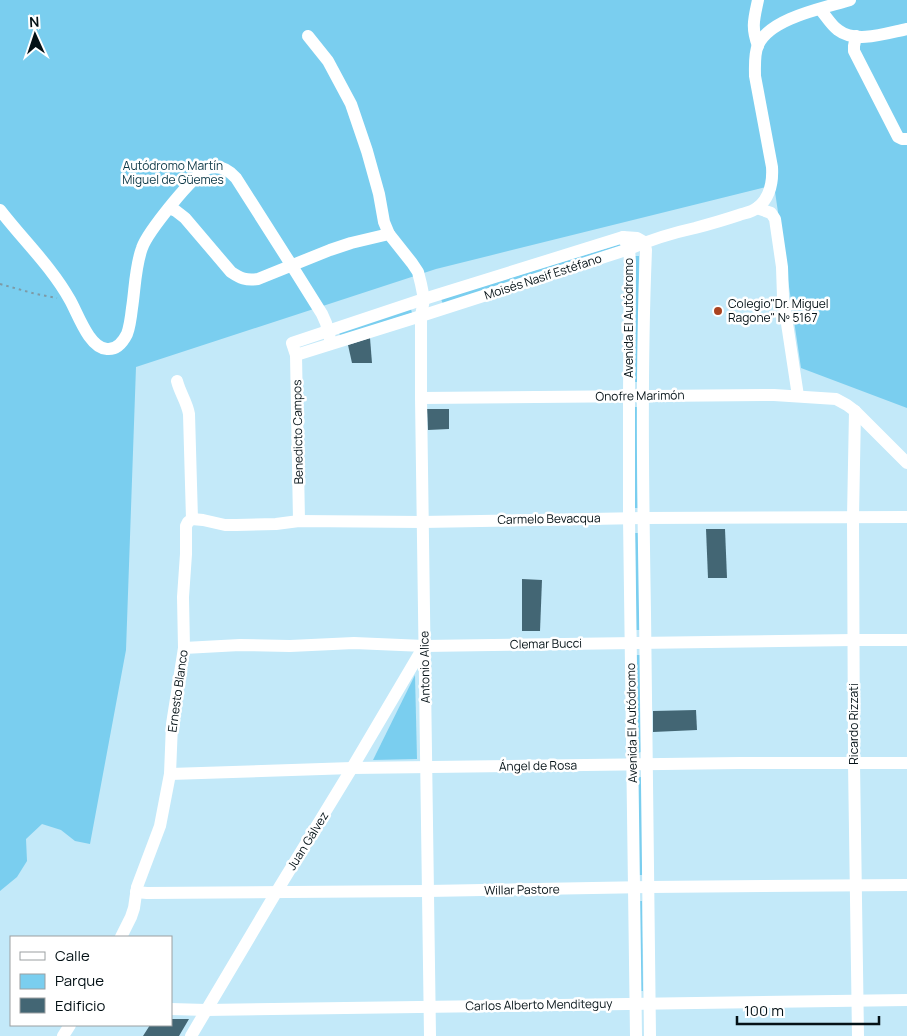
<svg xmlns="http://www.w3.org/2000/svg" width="907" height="1036" font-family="Manrope,sans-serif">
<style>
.green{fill:#7aceef}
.building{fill:#436674}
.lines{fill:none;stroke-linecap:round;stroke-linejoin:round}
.path{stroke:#7d9aa6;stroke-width:2;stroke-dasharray:2.5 4;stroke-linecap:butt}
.minor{stroke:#fff;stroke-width:12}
.poi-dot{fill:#aa4320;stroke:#fff;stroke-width:2}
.labels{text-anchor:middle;stroke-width:5;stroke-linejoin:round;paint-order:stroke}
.park-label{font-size:12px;fill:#0c3847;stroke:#fff}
.street-label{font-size:12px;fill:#041116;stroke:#fff}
.poi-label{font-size:12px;fill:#041116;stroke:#fff;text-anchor:start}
</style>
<rect width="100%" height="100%" fill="#c3e9f9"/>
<g class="green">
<path d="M0 0H907V408L801 368 774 185 436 269 136 367 126 650 90 844 75 841 61 830 42 824 26 839 27 861 17 877 0 891Z"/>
<path d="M621 244 622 250 443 304 441 299Z"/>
<path d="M635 256H639L638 382H634Z"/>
<path d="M411 309 412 313 340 336 339 332Z"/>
<path d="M633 407H637L638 508H634Z"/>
<path d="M635 533H639L640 630H636Z"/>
<path d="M636 655H640L641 752 637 753Z"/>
<path d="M415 675 417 759 373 760Z"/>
<rect x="638" y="777" width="4" height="98"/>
<path d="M639 901H642L643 991H639Z"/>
</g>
<g class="building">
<path d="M370 338 372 363H352L348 345Z"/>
<path d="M427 409H449V429L428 430Z"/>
<path d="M706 529H725L727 578H708Z"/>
<path d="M522 579 542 580 540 631H522Z"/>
<path d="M696 710 697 730 653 732V711Z"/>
<path d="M171 1019H189L179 1036H143L150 1025H171Z"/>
</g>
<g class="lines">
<path class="path" d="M0 284 36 294 57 298"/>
<g class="minor">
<path d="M820 9C826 16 831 25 838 30 856 44 887 33 907 29"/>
<path d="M308 36 328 61 351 104 367 151 379 194 384 222 389 234"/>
<path d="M856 36 854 46V51L898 137 902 139H907"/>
<path d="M758 46C751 27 754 19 758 0"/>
<path d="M169 208 176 211 185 218 231 272C240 278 246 281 258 279L330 250 351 243 389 234 412 263 418 272 421 284 424 299 421 316V398L430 1036"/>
<path d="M757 208 771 213 775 219 782 267 783 297 798 396"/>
<path d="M0 210C23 240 51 266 70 300 78 314 89 348 107 349 117 350 123 342 127 334 130 326 131 317 132 308 135 289 135 267 142 248 147 233 195 172 209 168 220 165 229 170 236 178L292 266 322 314 326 323 330 339"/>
<path d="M623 237 629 249 630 262 629 396V518L636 1036"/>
<path d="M296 355 421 316 629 249C650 240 672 233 695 228 710 224 724 220 739 215 745 213 752 212 757 208 770 198 773 183 772 167L755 76C755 67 754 54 758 45 770 18 824 8 850 0"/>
<path d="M421 398 774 395 836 399 847 405 855 411 907 463"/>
<path d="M855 411 853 517 854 763 858 1036"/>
<path d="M192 519 203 520 225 525H236L276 524 299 521 422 522 643 518 907 517"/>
<path d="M299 521 296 355 292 343 424 299 623 237 637 238 644 242 646 250C641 371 643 492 645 613 647 754 649 895 650 1036"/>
<path d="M184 648 240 645 290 646 354 643 424 646 853 640H907"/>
<path d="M170 774 352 768 740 763H907"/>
<path d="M136 892 147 893 428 891 649 887 907 885"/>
<path d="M121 937 131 917 134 908 137 887 160 826 170 774 172 724 184 648 183 597 186 554V526L188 522 192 519 189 414C187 402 180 393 177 381"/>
<path d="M171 1009 206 1010 907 1000"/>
<path d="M63 1036 70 1025"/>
<path d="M191 1036 277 891 352 768 424 646"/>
</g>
</g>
<circle class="poi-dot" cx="718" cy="311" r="5"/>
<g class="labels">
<g class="park-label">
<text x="173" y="170">Autódromo Martín<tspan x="173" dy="14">Miguel de Güemes</tspan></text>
</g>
<g class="street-label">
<text transform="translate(543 277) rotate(-18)" y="4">Moisés Nasif Estéfano</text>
<text transform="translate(629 318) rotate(-90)" y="4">Avenida El Autódromo</text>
<text transform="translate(640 396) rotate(-1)" y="4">Onofre Marimón</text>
<text transform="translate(298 432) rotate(-91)" y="4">Benedicto Campos</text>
<text transform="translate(549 519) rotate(-1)" y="4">Carmelo Bevacqua</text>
<text transform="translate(546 644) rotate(-1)" y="4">Clemar Bucci</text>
<text transform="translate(425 667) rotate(-91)" y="4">Antonio Alice</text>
<text transform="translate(178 691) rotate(-82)" y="4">Ernesto Blanco</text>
<text transform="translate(632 723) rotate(-91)" y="4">Avenida El Autódromo</text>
<text transform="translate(854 724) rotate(-90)" y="4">Ricardo Rizzati</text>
<text transform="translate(538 766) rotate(-1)" y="4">Ángel de Rosa</text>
<text transform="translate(308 841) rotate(-58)" y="4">Juan Gálvez</text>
<text transform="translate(522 890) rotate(-1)" y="4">Willar Pastore</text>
<text transform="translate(539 1005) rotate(-1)" y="4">Carlos Alberto Menditeguy</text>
</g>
<g class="poi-label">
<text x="728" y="308">Colegio"Dr. Miguel<tspan x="728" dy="14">Ragone" Nº 5167</tspan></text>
</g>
</g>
<rect x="10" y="936" width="162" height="90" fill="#ffffff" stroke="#9ba0a2"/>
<rect x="20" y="952" width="25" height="8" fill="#ffffff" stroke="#9ba0a2"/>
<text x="55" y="961" font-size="15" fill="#041116">Calle</text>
<rect x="20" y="974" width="25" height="15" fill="#7aceef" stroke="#9ba0a2"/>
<text x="55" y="986" font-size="15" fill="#041116">Parque</text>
<rect x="20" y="998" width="25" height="15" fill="#436674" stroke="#9ba0a2"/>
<text x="55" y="1011" font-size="15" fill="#041116">Edificio</text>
<g transform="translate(35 35) rotate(357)" stroke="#ffffff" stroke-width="4" paint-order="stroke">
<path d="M0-4L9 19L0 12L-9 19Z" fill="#041116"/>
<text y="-8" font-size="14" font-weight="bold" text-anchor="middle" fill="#041116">N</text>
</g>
<path d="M737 1016v8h142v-8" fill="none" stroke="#041116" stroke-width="2.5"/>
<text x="744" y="1016" font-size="15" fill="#041116" stroke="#ffffff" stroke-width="4" paint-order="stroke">100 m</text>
</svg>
